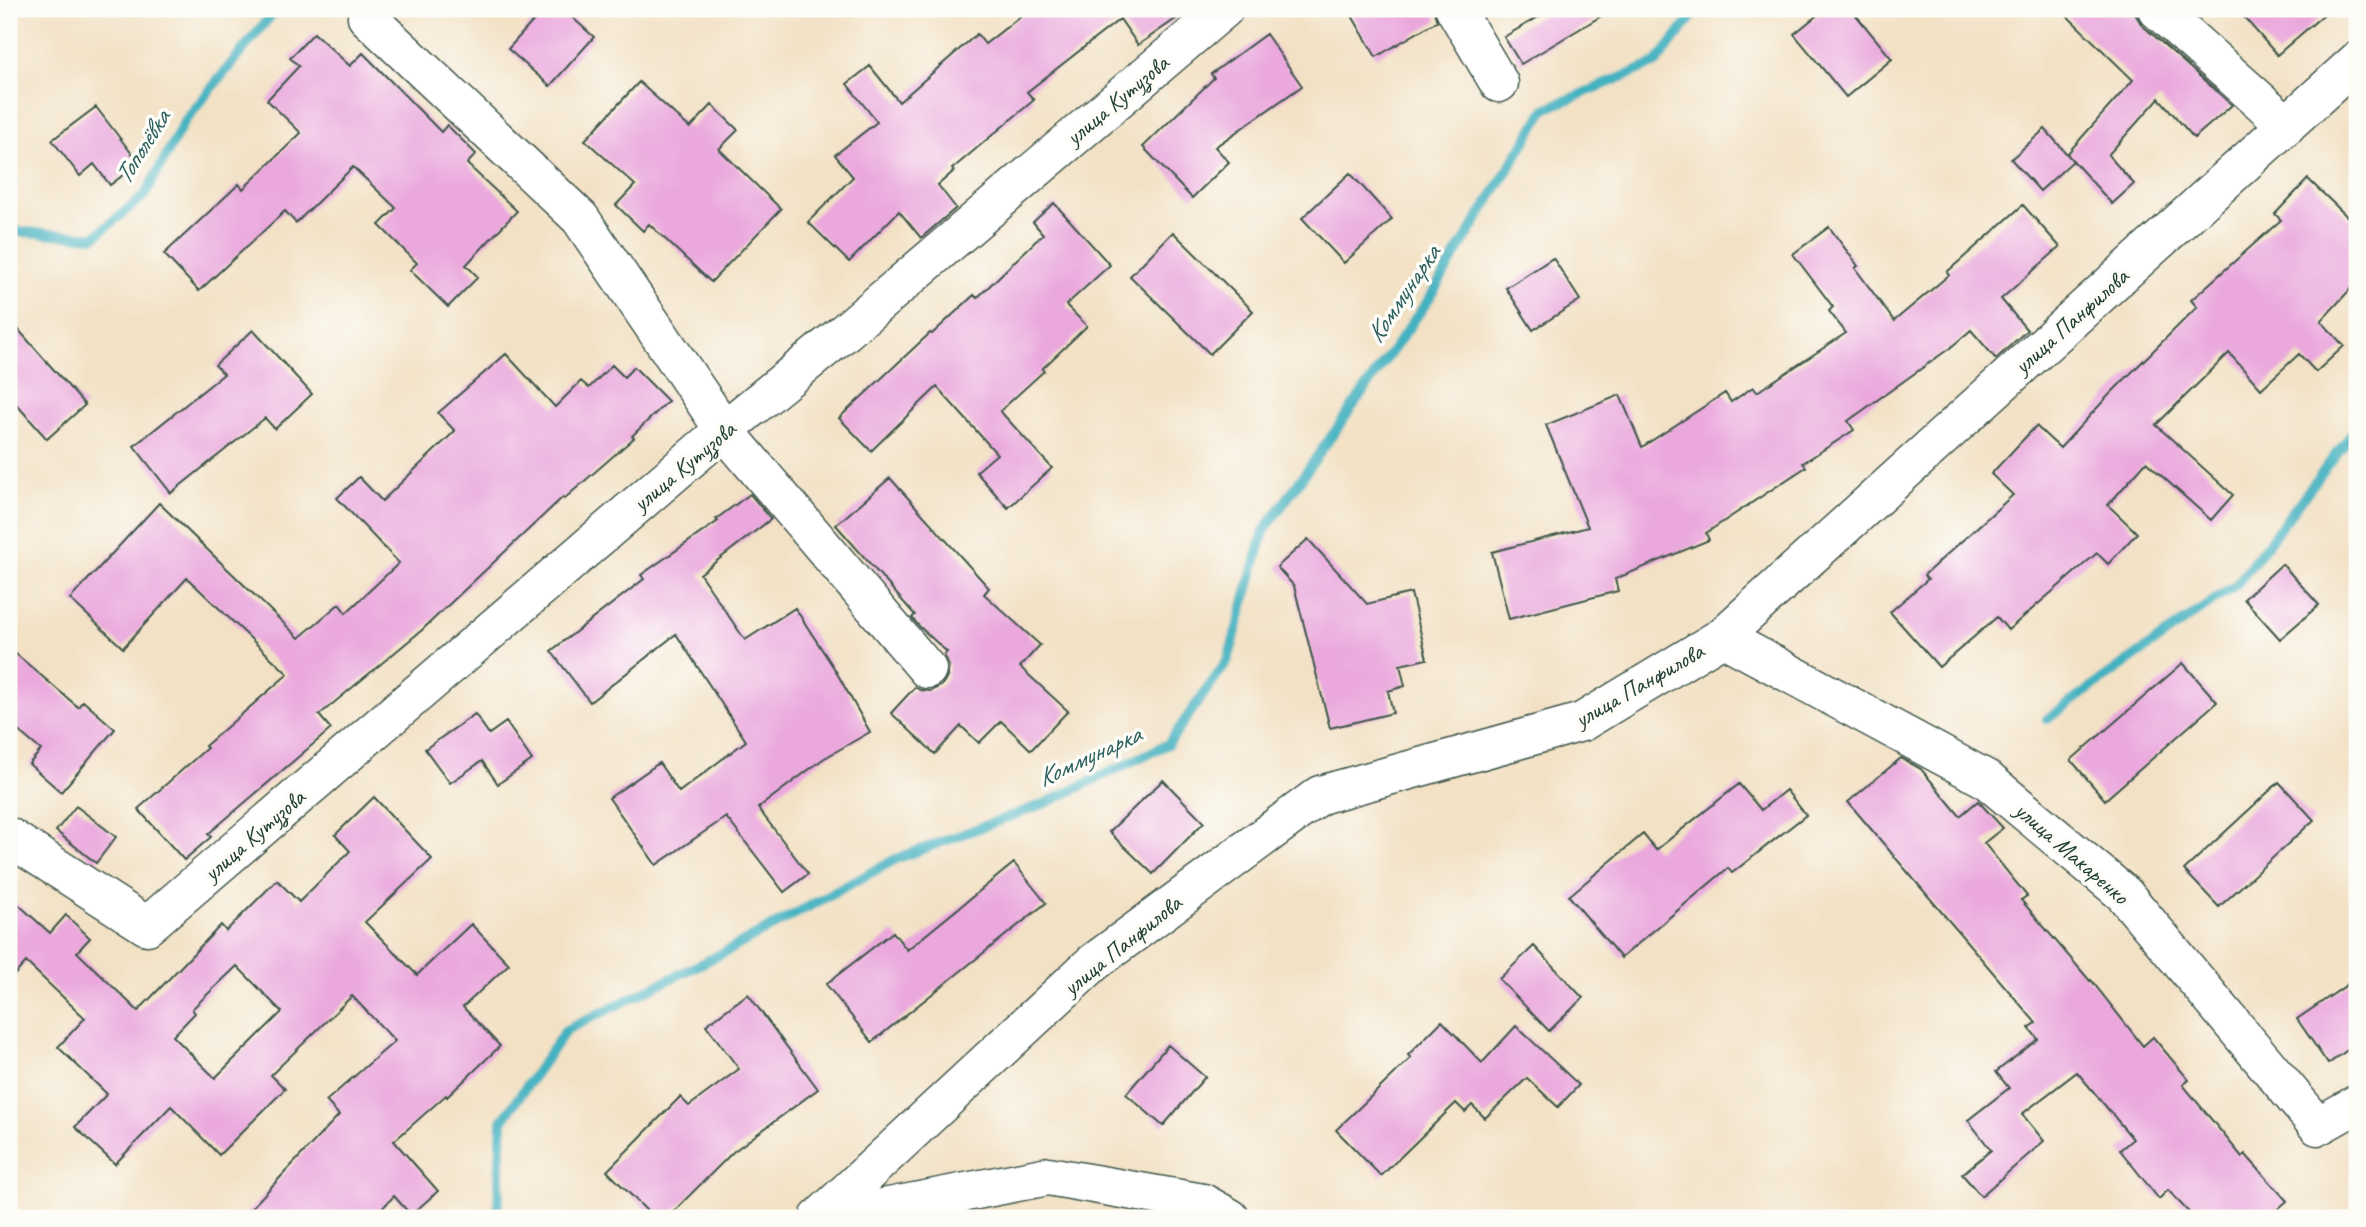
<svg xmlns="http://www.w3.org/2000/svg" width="2366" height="1227" font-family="Caveat,sans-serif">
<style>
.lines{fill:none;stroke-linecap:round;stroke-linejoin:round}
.stream{stroke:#43b1c0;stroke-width:10}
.building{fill:#eaa8dd;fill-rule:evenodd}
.minor-casing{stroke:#3f564a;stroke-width:41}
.minor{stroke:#fff;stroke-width:38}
.labels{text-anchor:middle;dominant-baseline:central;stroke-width:7;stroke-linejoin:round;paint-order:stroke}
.street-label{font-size:24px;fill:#1f3d34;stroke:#fdfcf7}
.water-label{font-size:26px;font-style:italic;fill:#2a605e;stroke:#fdfcf7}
</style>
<rect width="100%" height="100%" fill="#fdfcf7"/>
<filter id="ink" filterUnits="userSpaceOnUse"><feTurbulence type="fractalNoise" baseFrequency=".0143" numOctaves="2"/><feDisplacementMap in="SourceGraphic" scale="14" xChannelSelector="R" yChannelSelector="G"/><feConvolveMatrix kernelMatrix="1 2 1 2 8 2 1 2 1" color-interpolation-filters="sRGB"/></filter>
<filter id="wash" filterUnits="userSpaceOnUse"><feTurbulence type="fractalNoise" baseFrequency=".00686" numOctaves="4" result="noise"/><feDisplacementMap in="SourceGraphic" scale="28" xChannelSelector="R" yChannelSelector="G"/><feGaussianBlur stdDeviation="1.57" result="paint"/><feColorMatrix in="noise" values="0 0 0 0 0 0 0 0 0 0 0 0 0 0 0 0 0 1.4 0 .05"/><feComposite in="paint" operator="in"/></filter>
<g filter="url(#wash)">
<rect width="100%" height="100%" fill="#f2e1c5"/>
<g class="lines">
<path class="stream" d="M 9,231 L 94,237 L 145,195 L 184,122 L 276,9
M 2047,719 L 2237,584 L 2357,427
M 500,1218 L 498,1209 L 502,1121 L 566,1030 L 727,951 L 896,859 L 1046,803 L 1168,744 L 1228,660 L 1264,531 L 1427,302 L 1545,109 L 1656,63 L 1698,9"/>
</g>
<g id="blocks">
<path class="building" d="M 544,9 L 563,9 L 594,37 L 550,86 L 508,49 Z
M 1030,9 L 1190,9 L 1138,45 L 1120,19 L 1027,92 L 1034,100 L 952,169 L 954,171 L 938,185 L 956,208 L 921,238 L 899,211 L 849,262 L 808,222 L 853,177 L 835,155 L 877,122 L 847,84 L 870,66 L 899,102 L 977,34 L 985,44 Z
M 1348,9 L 1433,9 L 1437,21 L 1376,57 Z
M 1552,9 L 1613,9 L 1521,64 L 1504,37 Z
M 1825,9 L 1851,9 L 1892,59 L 1846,97 L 1794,34 Z
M 2060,9 L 2132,9 L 2142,25 L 2232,105 L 2194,138 L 2159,98 L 2108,155 L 2134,184 L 2112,204 L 2067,154 L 2133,80 Z
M 2237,9 L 2330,9 L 2277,55 Z
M 314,33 L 350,66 L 363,53 L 441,132 L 447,125 L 476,154 L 467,164 L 517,211 L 466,265 L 478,277 L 448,307 L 410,270 L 417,263 L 379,225 L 396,208 L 353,167 L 296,223 L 285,211 L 199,291 L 164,254 L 239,184 L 243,189 L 301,133 L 267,100 L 299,66 L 290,58 Z
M 1266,34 L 1302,86 L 1215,147 L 1229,162 L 1192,198 L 1143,147 L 1214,78 L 1211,74 Z
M 639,82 L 690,128 L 712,105 L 738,130 L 719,149 L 781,209 L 711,282 L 649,224 L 643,231 L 616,205 L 635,185 L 585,140 Z
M 96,107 L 139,163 L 110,185 L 94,164 L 80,176 L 52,140 Z
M 2045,129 L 2073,161 L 2040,191 L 2011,159 Z
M 1350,173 L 1392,219 L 1344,263 L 1302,218 Z
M 2308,179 L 2357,226 L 2357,282 L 2321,321 L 2344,346 L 2316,372 L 2299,354 L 2261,389 L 2229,353 L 2156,425 L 2233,495 L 2211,520 L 2146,462 L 2108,505 L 2137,533 L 2108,564 L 2097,553 L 2008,630 L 1997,617 L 1939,667 L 1890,612 L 1928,579 L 1924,575 L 2013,495 L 1991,474 L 2036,426 L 2060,448 L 2109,395 L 2197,307 L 2191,300 L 2281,220 L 2275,214 Z
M 1054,203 L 1110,265 L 1066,305 L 1087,326 L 1042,369 L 1044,371 L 1000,411 L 1052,468 L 1008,508 L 976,472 L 997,454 L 937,387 L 871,451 L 839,418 L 930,333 L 932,334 L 974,295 L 977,298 L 1043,234 L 1033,222 Z
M 2023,205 L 2060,247 L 2001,299 L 2027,330 L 1996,359 L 1971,330 L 1950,348 L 1848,421 L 1854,430 L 1803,463 L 1806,467 L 1706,533 L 1709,540 L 1615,579 L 1618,591 L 1509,619 L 1492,552 L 1588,527 L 1546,425 L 1620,395 L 1642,447 L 1725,393 L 1731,402 L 1753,387 L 1757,392 L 1846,333 L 1829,311 L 1833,307 L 1793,254 L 1829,227 L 1858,266 L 1855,268 L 1894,321 L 1949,275 L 1947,272 Z
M 1173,232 L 1253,311 L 1210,354 L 1130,276 Z
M 1553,258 L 1580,300 L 1533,330 L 1506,288 Z
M 9,319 L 85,405 L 47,439 L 9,396 Z
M 253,330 L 312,394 L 275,429 L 265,418 L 171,493 L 134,446 L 224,374 L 215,365 Z
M 506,354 L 555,407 L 581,381 L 589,388 L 612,365 L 624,377 L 634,367 L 668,401 L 632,436 L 634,438 L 564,499 L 563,497 L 422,630 L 319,715 L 331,729 L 208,834 L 211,837 L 184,860 L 138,809 L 207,748 L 205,746 L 288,674 L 187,578 L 123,648 L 70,599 L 159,503 L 299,638 L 339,604 L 346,613 L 399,563 L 337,498 L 359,477 L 382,501 L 455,431 L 438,413 Z
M 890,478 L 989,588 L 984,594 L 1040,645 L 1020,667 L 1068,711 L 1031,750 L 1001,721 L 979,743 L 961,726 L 935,754 L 891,713 L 915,687 L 920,690 L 930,691 L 941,686 L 947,677 L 949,666 L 944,655 L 947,652 L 920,627 L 912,618 L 915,615 L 836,525 Z
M 750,494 L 771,519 L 700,574 L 745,640 L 795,608 L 834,668 L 870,732 L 823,759 L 758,808 L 808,874 L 784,892 L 726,817 L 656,865 L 609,798 L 659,763 L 679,792 L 746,741 L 676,634 L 590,702 L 551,651 L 644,579 L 641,575 L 718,521 L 716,519 Z
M 1308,539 L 1367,604 L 1411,593 L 1427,659 L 1400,665 L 1405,686 L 1388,691 L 1393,713 L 1330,728 L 1294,586 L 1277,567 Z
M 2282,564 L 2319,605 L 2280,639 L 2244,599 Z
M 9,648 L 78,707 L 83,701 L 115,729 L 61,792 L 29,764 L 41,750 L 9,723 Z
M 2183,663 L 2217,702 L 2105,800 L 2071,760 Z
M 475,714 L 489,734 L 506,722 L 532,760 L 498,784 L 482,761 L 450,783 L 425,749 Z
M 1901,758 L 1921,769 L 1960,816 L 1978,801 L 2003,828 L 1984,843 L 2027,896 L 2021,900 L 2090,981 L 2091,980 L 2143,1046 L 2153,1037 L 2189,1080 L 2183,1085 L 2242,1157 L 2245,1154 L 2287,1201 L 2268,1218 L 2194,1218 L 2168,1190 L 2159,1199 L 2120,1150 L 2133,1139 L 2077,1072 L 2022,1114 L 2044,1141 L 1981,1196 L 1962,1174 L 1991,1150 L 1968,1120 L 2009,1088 L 1996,1072 L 2038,1039 L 2029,1028 L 2036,1023 L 1848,802 Z
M 1163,780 L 1204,822 L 1153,874 L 1109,832 Z
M 2279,782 L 2314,820 L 2219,907 L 2184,870 Z
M 1739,784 L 1761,810 L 1786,790 L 1806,815 L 1732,873 L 1728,868 L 1621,958 L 1569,896 L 1643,834 L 1656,850 Z
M 374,797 L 432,859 L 365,922 L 417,975 L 471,924 L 509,964 L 463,1007 L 500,1046 L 447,1097 L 446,1095 L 394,1141 L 438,1191 L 411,1215 L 394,1196 L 373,1218 L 242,1218 L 339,1115 L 326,1101 L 395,1041 L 352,996 L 271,1075 L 285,1089 L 219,1155 L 171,1106 L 115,1164 L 75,1127 L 107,1094 L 58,1047 L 85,1018 L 26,962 L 9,981 L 9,896 L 50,933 L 66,915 L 90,938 L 77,952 L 138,1011 L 221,925 L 226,931 L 277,880 L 299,902 L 350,851 L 335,835 ZM 237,966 L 282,1012 L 215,1078 L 173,1036 L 195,1013 L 192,1009 Z
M 76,806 L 116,837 L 96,863 L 56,831 Z
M 1014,863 L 1046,903 L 872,1042 L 826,984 L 893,932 L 907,950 Z
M 1534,946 L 1583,998 L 1549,1031 L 1499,979 Z
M 2357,978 L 2357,1043 L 2328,1064 L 2297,1019 Z
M 748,994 L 818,1089 L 733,1152 L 667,1218 L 654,1218 L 607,1171 L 680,1097 L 689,1106 L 739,1069 L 706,1025 Z
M 1442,1021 L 1482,1063 L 1516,1026 L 1579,1085 L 1558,1107 L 1527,1078 L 1485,1118 L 1472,1105 L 1465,1112 L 1456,1103 L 1381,1176 L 1336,1130 L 1411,1058 L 1408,1055 Z
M 1168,1045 L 1205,1077 L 1163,1126 L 1126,1094 Z"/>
</g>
</g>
<g filter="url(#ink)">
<use href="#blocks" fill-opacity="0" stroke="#3f564a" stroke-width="2"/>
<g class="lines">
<defs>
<path id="minor" d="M 1455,9 L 1499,83
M 2157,9 L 2287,125
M 367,17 L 580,218 L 724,430 L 927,669
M 1722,637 L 1986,779 L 2124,894 L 2318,1126 L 2357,1104
M 9,837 L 147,926 L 724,430 L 845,332 L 1224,9
M 819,1218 L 1093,963 L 1320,795 L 1582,722 L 1722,637 L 2357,61
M 832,1218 L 1048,1176 L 1203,1203 L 1230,1218"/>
</defs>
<use href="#minor" class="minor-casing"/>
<use href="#minor" class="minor"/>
</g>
</g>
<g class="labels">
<g class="street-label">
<text transform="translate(1117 100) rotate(-40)">улица Кутузова</text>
<text transform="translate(2071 321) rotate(-42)">улица Панфилова</text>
<text transform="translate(684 466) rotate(-40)">улица Кутузова</text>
<text transform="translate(1639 685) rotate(-30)">улица Панфилова</text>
<text transform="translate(254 835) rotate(-41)">улица Кутузова</text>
<text transform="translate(2072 853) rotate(41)">улица Макаренко</text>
<text transform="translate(1122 945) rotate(-39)">улица Панфилова</text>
</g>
<g class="water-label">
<text transform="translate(142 147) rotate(-58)">Тополёвка</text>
<text transform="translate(1403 294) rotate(-56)">Коммунарка</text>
<text transform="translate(1089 756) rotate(-25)">Коммунарка</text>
</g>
</g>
<rect width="2366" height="1227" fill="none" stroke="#fdfcf7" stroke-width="35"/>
</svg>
